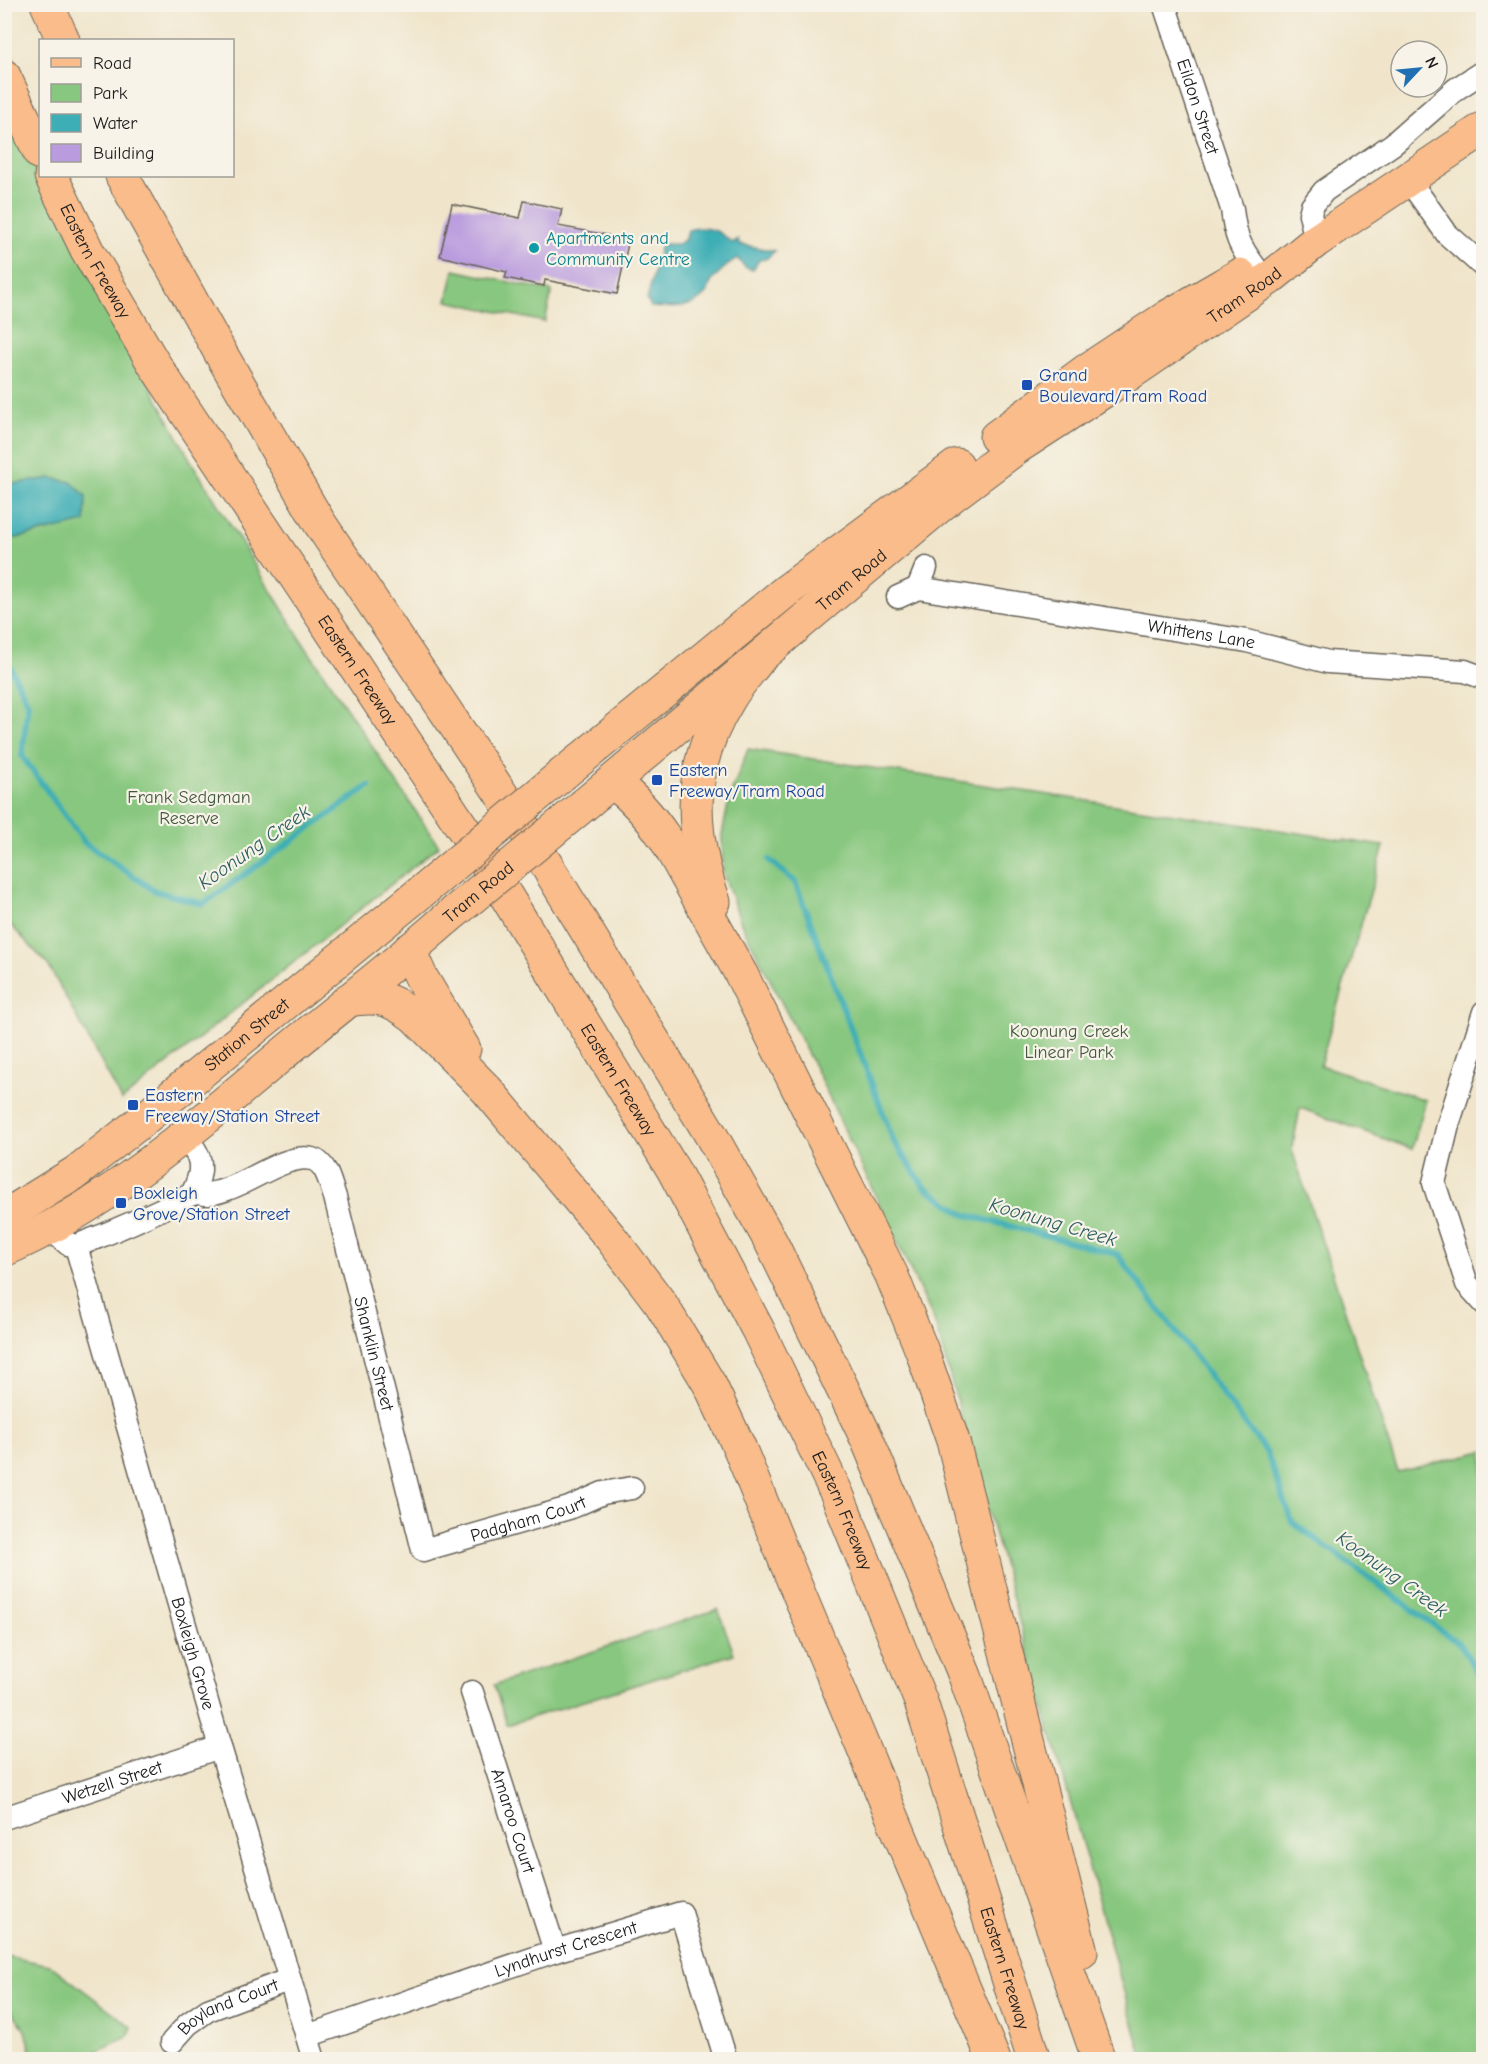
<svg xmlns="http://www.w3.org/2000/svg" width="1488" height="2064" font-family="'Comic Neue',sans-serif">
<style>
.green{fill:#88c77f;stroke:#52724e;stroke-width:1.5}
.water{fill:#3daeb5;stroke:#2c6568;stroke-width:1.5}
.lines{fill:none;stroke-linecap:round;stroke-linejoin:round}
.stream{stroke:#3daeb5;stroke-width:6}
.building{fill:#ba9cde}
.minor-casing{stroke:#666259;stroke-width:25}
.primary-casing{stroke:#666259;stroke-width:35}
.motorway-casing{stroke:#666259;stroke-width:35}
.minor{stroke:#fff;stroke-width:22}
.primary{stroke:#f9bc8a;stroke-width:33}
.motorway{stroke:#f9bc8a;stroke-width:33}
.primary-bridge-casing{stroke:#666259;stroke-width:35;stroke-linecap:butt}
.primary-bridge{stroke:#f9bc8a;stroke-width:33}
.culture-dot{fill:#0f9aa8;stroke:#f7f3e8;stroke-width:2}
.transit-dot{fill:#1a4fb4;stroke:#f7f3e8;stroke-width:2}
.labels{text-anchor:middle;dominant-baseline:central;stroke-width:4.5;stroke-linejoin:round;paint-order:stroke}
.street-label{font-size:18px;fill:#1c1c1c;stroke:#f7f3e8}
.culture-label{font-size:18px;fill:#0d838f;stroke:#f7f3e8;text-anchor:start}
.transit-label{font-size:18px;fill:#164399;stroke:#f7f3e8;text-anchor:start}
.park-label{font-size:18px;fill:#42583f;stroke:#f7f3e8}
.water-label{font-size:20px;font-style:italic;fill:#2b5e61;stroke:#f7f3e8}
</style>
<rect width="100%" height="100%" fill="#f7f3e8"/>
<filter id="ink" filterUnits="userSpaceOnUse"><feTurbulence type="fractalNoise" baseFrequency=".0167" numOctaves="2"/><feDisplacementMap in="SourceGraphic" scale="12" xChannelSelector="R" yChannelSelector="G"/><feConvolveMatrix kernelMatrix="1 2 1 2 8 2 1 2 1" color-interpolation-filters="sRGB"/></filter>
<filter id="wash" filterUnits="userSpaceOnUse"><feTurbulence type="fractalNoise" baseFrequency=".008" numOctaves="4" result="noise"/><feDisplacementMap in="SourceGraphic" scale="24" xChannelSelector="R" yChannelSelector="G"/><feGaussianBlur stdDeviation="1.35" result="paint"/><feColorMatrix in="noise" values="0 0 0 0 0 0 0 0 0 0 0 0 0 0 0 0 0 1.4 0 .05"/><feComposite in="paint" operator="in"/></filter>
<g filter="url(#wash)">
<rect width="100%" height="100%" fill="#f0e5cb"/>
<path class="green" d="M 4,32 L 86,267 L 191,461 L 305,646 L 439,846 L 122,1100 L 48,965 L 5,919 Z
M 454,270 L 552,291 L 545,322 L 447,301 Z
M 748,749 L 1384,846 L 1320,1065 L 1426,1100 L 1412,1149 L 1300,1108 L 1292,1150 L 1398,1472 L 1483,1451 L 1483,2059 L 1143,2059 L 934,1320 L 820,1078 L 741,923 L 723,873 L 722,834 L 730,796 Z
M 718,1609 L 734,1654 L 507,1725 L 494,1685 Z
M 5,1956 L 50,1965 L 132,2027 L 128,2037 L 79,2059 L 29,2059 C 34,2039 19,2018 5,2005 Z"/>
<path class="water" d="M 698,228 C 714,228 721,232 732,243 L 738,239 L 739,244 L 775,251 L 766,259 L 759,260 L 753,270 L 745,267 L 737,258 C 728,265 718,272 712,281 C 709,285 709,290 706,294 C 692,310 670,308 651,307 L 647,299 L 661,244 L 678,244 L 686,239 L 688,230 Z
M 51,478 L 71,482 L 86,496 L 85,522 L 17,538 L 5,537 L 5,485 Z"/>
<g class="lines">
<path class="stream" d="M 4,663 L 8,663 L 28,703 L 22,756 L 85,843 L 155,891 L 203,904 L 369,786
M 769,860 L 795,882 L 894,1142 L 924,1186 L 963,1214 L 1117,1254 L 1267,1453 L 1292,1522 L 1461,1645 L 1484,1684"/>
</g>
<g id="blocks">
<path class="building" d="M 524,201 L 562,209 L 558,226 L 629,239 L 617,294 L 545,280 L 544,286 L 505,278 L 507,272 L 440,256 L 452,204 L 520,218 Z"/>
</g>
</g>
<g filter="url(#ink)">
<use href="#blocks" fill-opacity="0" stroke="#666259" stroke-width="1.5"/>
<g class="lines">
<defs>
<g id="minor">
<path id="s1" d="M 1164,4 L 1232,209 C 1235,235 1239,246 1255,267"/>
<path d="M 1408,179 L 1447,234 L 1484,267"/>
<path d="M 1316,241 L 1310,214 L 1312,206 L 1324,191 L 1393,144 L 1456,89 L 1484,71"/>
<path d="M 918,588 L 926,568"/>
<path id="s2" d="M 898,597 L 918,588 L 1247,641 L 1328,662 L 1465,671 L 1484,678"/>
<path d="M 1484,1012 L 1448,1125 L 1434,1183 L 1467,1284 L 1484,1303"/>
<path d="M 184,1137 C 204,1155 204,1171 192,1194"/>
<path id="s3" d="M 49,1228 L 68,1244 L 76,1246 C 115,1231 153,1214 190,1195 C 195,1192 202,1194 208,1194 C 215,1193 223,1191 230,1188 C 251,1181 289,1153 312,1159 C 327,1163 330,1184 335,1197 L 423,1550 L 569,1508 L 603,1493 L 632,1488"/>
<path id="s4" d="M 76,1246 L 220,1747 L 314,2060"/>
<path id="s5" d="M 472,1692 L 555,1951"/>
<path id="s6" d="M 4,1818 L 220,1747"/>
<path id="s7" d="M 307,2036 L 555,1951 L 681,1913 L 726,2060"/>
<path id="s8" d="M 172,2042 L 188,2024 L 208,2010 L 288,1980"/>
</g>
<g id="primary">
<path d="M 996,437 L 1087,370 L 1167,317 L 1240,275"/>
<path d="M 564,773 L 786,591 L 957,465"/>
<path id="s9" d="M 585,804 L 948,499 L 1016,448 L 1110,387 L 1270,278 L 1316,241 L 1484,128"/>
<path id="s10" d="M 4,1217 L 75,1173 L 139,1123 L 426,888"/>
<path d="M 4,1250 C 107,1206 193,1129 278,1058 C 334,1011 392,967 446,919"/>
</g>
<g id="motorway">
<path d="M 47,4 L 63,40"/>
<path d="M 4,76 L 40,153"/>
<path id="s11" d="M 51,176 L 87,250 L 154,364 L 486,863 L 674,1171 L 758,1330 L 837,1494 L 921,1702 L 1034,2060"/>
<path d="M 122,176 L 221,354 L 319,522 L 524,828 L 711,1135 L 772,1244 L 867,1439 L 965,1676 L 1099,2060"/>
<path d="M 613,782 C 634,798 650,816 665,838 L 741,974 L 892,1276 L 922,1351 L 953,1441 L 1081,1952"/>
<path d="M 714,902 C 689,828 687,767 729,699 C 737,685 749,672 759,659"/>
<path d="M 409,950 L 421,977 L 464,1049"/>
<path d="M 348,1000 C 377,995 390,998 414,1016 L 487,1090 L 611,1238 L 661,1304 L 710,1385 L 740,1449 L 792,1577 L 994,2060"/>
</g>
</defs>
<use href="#minor" class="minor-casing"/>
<use href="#primary" class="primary-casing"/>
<use href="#motorway" class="motorway-casing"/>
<use href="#minor" class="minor"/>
<use href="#primary" class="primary"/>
<use href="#motorway" class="motorway"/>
<defs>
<g id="primary-bridge">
<path d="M 426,888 L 564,773"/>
<path id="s12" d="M 446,919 L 585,804"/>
</g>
</defs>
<use href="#primary-bridge" class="primary-bridge-casing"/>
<use href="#primary-bridge" class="primary-bridge"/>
</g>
</g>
<circle class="culture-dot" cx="534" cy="248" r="6"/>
<g class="transit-dot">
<rect x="1021" y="379" width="12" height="12" rx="3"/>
<rect x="651" y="774" width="12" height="12" rx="3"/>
<rect x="127" y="1099" width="12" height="12" rx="3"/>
<rect x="115" y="1197" width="12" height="12" rx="3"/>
</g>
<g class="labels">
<g class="street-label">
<text stroke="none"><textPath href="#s1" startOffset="108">Eildon Street</textPath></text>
<text stroke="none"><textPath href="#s11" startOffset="96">Eastern Freeway</textPath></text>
<text stroke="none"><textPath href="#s9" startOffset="834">Tram Road</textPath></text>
<text stroke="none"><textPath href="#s9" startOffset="348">Tram Road</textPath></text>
<text stroke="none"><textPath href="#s2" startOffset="309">Whittens Lane</textPath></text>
<text stroke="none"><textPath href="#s11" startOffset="582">Eastern Freeway</textPath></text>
<text stroke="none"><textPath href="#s12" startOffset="42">Tram Road</textPath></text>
<text stroke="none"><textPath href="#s10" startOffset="304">Station Street</textPath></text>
<text stroke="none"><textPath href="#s11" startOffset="1068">Eastern Freeway</textPath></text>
<text stroke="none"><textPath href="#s3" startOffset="495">Shanklin Street</textPath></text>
<text stroke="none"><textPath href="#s11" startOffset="1554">Eastern Freeway</textPath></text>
<text stroke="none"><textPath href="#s3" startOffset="807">Padgham Court</textPath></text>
<text stroke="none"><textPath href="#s4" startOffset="424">Boxleigh Grove</textPath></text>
<text stroke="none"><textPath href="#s6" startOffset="114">Wetzell Street</textPath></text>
<text stroke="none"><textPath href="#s5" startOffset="135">Amaroo Court</textPath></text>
<text stroke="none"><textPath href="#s7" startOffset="273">Lyndhurst Crescent</textPath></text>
<text stroke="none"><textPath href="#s11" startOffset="2040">Eastern Freeway</textPath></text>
<text stroke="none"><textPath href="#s8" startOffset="68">Boyland Court</textPath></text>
</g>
<g class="culture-label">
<text x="546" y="238">Apartments and<tspan x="546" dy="21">Community Centre</tspan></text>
</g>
<g class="transit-label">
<text x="1039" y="375">Grand<tspan x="1039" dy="21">Boulevard/Tram Road</tspan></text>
<text x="669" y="770">Eastern<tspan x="669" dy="21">Freeway/Tram Road</tspan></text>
<text x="145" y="1095">Eastern<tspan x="145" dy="21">Freeway/Station Street</tspan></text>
<text x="133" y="1193">Boxleigh<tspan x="133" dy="21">Grove/Station Street</tspan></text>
</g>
<g class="park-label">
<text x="189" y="797">Frank Sedgman<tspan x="189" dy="21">Reserve</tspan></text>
<text x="1069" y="1031">Koonung Creek<tspan x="1069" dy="21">Linear Park</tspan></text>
</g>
<g class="water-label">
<text transform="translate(254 847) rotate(-35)">Koonung Creek</text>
<text transform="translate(1053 1222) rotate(16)">Koonung Creek</text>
<text transform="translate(1392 1574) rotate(36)">Koonung Creek</text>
</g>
</g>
<rect width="1488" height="2064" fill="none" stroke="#f7f3e8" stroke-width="24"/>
<rect x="39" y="39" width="195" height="138" fill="#f7f3e8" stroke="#9f9d96" stroke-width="1.5"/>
<rect x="51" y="58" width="30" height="9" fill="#f9bc8a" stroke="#9f9d96" stroke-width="1.5"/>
<text x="93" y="69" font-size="18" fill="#1c1c1c">Road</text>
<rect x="51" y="84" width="30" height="18" fill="#88c77f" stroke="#9f9d96" stroke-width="1.5"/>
<text x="93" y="99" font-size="18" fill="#1c1c1c">Park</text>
<rect x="51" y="114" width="30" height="18" fill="#3daeb5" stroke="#9f9d96" stroke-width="1.5"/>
<text x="93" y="129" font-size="18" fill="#1c1c1c">Water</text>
<rect x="51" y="144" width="30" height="18" fill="#ba9cde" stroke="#9f9d96" stroke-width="1.5"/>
<text x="93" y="159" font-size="18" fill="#1c1c1c">Building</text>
<g transform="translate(1419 69) rotate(64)"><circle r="28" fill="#f7f3e8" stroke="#9f9d96" stroke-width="1.5"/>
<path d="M0-4.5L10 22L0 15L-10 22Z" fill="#1f6fb2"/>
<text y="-9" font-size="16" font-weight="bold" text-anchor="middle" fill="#1c1c1c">N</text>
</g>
</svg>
